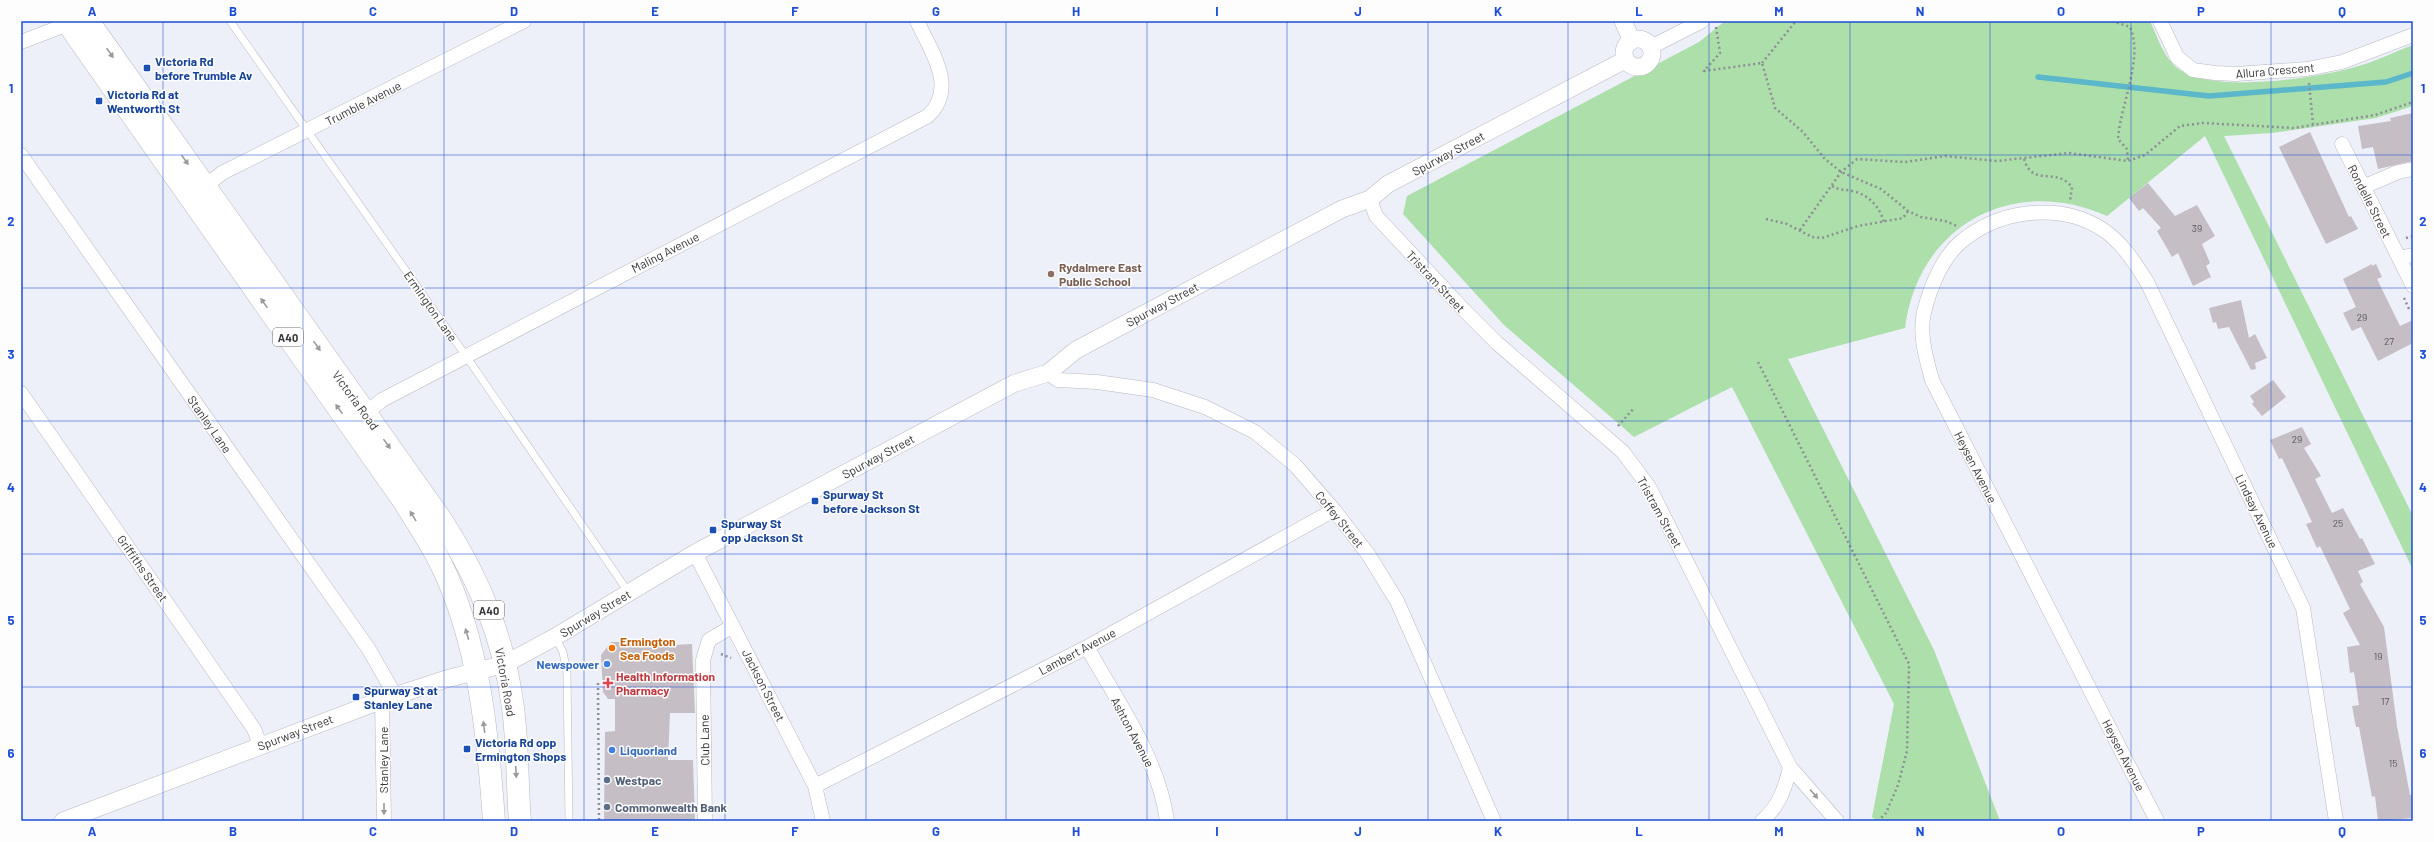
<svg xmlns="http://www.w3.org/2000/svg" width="2434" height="842" font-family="Barlow,sans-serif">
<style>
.green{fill:#acdfa9}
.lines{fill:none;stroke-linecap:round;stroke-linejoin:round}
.stream{stroke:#5bb7ca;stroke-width:5.5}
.building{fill:#c5bec5}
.service-casing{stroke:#b8bac3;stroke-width:8}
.minor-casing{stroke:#b8bac3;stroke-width:15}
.tertiary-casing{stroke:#b8bac3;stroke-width:18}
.trunk-casing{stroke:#b8bac3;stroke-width:23}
.path{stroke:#8e8f96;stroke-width:2.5;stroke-dasharray:2 3;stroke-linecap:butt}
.service{stroke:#fff;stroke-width:7}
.minor{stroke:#fff;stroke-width:14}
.tertiary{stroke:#fff;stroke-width:17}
.trunk{stroke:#fff;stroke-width:22}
.oneway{fill:#9a9a9c}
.grid{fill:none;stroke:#1d4ed8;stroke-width:1;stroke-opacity:0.55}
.transit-dot{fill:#1a4fb4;stroke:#fdfdfd;stroke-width:1.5}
.education-dot{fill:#8d6e63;stroke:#fdfdfd;stroke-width:1.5}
.food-dot{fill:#e8710a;stroke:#fdfdfd;stroke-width:1.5}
.shop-dot{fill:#3f7fe0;stroke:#fdfdfd;stroke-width:1.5}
.health-dot{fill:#e0444e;stroke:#fdfdfd;stroke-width:1.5}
.service-dot{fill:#5c6f8a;stroke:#fdfdfd;stroke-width:1.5}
.labels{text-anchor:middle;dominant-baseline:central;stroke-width:3;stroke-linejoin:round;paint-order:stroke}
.number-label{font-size:10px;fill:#59575c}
.shield{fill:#fdfdfd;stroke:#717174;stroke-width:1}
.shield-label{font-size:11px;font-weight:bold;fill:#353539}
.transit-label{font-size:12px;font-weight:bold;fill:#164399;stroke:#fdfdfd;text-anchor:start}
.street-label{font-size:12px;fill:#353539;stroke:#fdfdfd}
.education-label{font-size:12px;font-weight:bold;fill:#785e54;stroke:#fdfdfd;text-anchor:start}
.food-label{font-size:12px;font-weight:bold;fill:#c56008;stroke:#fdfdfd;text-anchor:start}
.shop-label{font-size:12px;font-weight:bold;fill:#366cbe;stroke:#fdfdfd;text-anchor:end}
.health-label{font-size:12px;font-weight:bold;fill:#be3a42;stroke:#fdfdfd;text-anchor:start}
.service-label{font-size:12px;font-weight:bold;fill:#4e5e75;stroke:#fdfdfd;text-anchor:start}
.neatline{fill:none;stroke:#1d4ed8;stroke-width:1.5}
.grid-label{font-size:13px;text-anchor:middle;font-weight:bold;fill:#1d4ed8}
</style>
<rect width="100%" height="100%" fill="#edeff9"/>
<path class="green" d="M 1725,21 L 2150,21 C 2158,38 2164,59 2180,70 C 2216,94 2321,78 2362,65 C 2379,60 2396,51 2413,45 L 2413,106 L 2376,118 L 2272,133 L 2224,136 L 2413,516 L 2413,570 L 2205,136 L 2107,216 C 2013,174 1918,225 1905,328 L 1788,359 L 1934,650 L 2000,821 L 1876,821 L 1872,817 L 1894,704 L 1732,387 L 1634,437 L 1504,325 L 1403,214 L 1407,196 L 1699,42 Z"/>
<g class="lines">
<path class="stream" d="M 2038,77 L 2209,96 L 2386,82 L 2413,73"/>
</g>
<path class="building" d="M 2413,113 L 2413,161 L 2378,169 L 2373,147 L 2362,149 L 2358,126 L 2391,121 L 2390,118 Z
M 2310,132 L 2349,217 L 2351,216 L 2358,229 L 2326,244 L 2279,147 Z
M 2148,183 L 2175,216 L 2197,205 L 2215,236 L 2202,244 L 2210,263 L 2206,266 L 2211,277 L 2193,286 L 2178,253 L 2172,257 L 2157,231 L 2161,228 L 2143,208 L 2139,211 L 2129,198 Z
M 2372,264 L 2372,266 L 2376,264 L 2382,277 L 2377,279 L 2400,326 L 2413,320 L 2413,343 L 2378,361 L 2361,327 L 2352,331 L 2343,313 L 2356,307 L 2343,279 Z
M 2241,300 L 2249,338 L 2255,334 L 2267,358 L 2255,363 L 2256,369 L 2251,370 L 2229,327 L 2218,329 L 2216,322 L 2213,323 L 2209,308 Z
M 2273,380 L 2286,397 L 2262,416 L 2252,404 L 2254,402 L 2250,396 Z
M 2302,427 L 2311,444 L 2304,448 L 2321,476 L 2315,479 L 2332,513 L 2343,508 L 2360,539 L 2362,538 L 2375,564 L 2358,571 L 2363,582 L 2360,584 L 2384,627 L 2397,726 L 2410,795 L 2413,795 L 2413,818 L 2378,821 L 2375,796 L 2372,797 L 2359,727 L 2356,727 L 2352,706 L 2359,705 L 2354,672 L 2350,673 L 2347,647 L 2360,645 L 2343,613 L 2350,609 L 2320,546 L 2317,548 L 2306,524 L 2312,522 L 2282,458 L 2279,459 L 2270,440 Z
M 611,642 L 634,642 L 634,647 L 692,644 L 695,713 L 670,713 L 668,760 L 693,760 L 695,821 L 604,821 L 605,732 L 615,731 L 615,699 L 608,699 L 603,692 L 601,655 Z"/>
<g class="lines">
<defs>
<path id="service" d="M 230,21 L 466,356 L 629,593
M 555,637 L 563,652 L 567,673 L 569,821"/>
<path id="minor" d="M 2160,21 L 2177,57 L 2193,70 L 2215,73 L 2236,74 L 2307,69 L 2342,62 L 2413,35
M 21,42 L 68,24
M 1651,47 L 1702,21
M 2342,144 L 2413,286
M 21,155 L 368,648 L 395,695
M 204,187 L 222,173 L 524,21
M 2363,187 L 2398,172 L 2413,169
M 1370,199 L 1376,216 L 1462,308 L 1497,343 L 1623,452 L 1649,487 L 1790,767 L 1837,821
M 2399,258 L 2413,255
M 1048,373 L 1058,380 L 1097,382 L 1153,390 L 1205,407 L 1255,432 L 1295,465 L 1334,510 L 1368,554 L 1397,601 L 1494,821
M 21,393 L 254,729 L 260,745
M 365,414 L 382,400 L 928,116 C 958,88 931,51 917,21
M 695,553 L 815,786 L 823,821
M 1087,647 C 1117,701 1159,759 1167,821
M 382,700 L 384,821
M 815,786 L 1087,647 L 1334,510
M 705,821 L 703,660 L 709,640 L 733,626
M 1762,821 C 1779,806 1785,789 1790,767
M 2157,821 L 1932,380 C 1926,358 1919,335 1924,312 C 1931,285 1944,253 1967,237 C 2005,209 2062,203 2102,229 C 2122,242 2135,263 2147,282 L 2303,608 L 2336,821"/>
<path id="tertiary" d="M 1623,21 L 1632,41
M1624 53a14 14 0 1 1 28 0a14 14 0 1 1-28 0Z
M 63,821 L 382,700 L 446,679 L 505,664 L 555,637 L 695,553 L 1015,383 L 1048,373 L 1076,350 L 1342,209 L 1370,199 L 1388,184 L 1625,60"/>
<path id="trunk" d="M 66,21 L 405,503 C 417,523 431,543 441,564 C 479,641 488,736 494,821
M 88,21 L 442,521 C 480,581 504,638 513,708 C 518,745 517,784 520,821"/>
</defs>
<use href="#service" class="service-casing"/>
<use href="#minor" class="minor-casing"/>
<use href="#tertiary" class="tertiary-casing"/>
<use href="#trunk" class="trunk-casing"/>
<path class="path" d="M 2112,21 L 2130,27 C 2144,58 2120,106 2118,139 L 2127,149 L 2128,161
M 1716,27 L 1720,53 L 1704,71 L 1762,63 L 1775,108 L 1803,132 L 1824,158 L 1841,172 L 1881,189 L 1908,211 L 1921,217 L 1945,221 L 1957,226
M 1762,63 L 1796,21
M 2309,83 L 2313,124
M 2024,159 C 2033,188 2055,166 2072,187 L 2070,201
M 1832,186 C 1840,191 1847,189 1856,192 C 1870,196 1881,209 1884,223
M 1766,219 L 1787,224 L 1812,237 L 1822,238 L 1858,226 L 1903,218 L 1908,211
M 1800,230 L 1841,172 L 1857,159 L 1905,162 L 1945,156 L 1997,161 L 2069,153 L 2128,161 L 2145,155 L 2180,126 L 2203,123 L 2294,128 L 2375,115 L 2413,102
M 2406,238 L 2413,236
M 2404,298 L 2409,309
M 1758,362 L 1909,664 L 1907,751 L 1898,785 L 1886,813 L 1878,821
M 1618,426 L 1634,408
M 721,654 L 731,658
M 598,683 L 599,821"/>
<use href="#service" class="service"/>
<use href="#minor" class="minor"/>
<use href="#tertiary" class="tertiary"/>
<use href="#trunk" class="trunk"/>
</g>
<defs><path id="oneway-solid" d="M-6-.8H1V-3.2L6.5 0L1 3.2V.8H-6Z"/></defs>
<g class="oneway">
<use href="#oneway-solid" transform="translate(110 53) rotate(55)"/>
<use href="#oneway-solid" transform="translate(185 160) rotate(55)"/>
<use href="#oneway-solid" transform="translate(264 303) rotate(-125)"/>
<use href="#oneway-solid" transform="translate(317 346) rotate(55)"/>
<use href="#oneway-solid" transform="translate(339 409) rotate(-125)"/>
<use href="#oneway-solid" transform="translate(387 444) rotate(54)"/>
<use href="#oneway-solid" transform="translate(413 516) rotate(-121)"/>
<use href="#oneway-solid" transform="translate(467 634) rotate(-106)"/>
<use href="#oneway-solid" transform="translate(484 727) rotate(-97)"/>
<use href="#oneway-solid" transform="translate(516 772) rotate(87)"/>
<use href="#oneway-solid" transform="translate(1814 794) rotate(49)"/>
<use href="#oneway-solid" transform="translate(384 809) rotate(90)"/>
</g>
<path class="grid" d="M 163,21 L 163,821M 303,21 L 303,821M 444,21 L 444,821M 584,21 L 584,821M 725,21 L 725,821M 866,21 L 866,821M 1006,21 L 1006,821M 1147,21 L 1147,821M 1287,21 L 1287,821M 1428,21 L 1428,821M 1568,21 L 1568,821M 1709,21 L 1709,821M 1850,21 L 1850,821M 1990,21 L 1990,821M 2131,21 L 2131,821M 2271,21 L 2271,821M 21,155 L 2413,155M 21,288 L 2413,288M 21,421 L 2413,421M 21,554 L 2413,554M 21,687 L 2413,687"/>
<g class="transit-dot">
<rect x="143" y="64" width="8" height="8" rx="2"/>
<rect x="95" y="97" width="8" height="8" rx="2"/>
<rect x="811" y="497" width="8" height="8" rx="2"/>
<rect x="709" y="526" width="8" height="8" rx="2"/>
<rect x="352" y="693" width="8" height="8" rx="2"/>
<rect x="463" y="745" width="8" height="8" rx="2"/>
</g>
<circle class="education-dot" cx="1051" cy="274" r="4"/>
<circle class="food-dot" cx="612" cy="648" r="4"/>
<g class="shop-dot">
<circle cx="607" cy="664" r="4"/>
<circle cx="612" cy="750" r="4"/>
</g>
<path class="health-dot" d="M606 677h4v4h4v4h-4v4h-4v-4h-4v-4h4z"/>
<g class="service-dot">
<circle cx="607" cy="780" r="4"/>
<circle cx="607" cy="807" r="4"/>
</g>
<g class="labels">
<g class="number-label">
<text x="2197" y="228">39</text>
<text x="2362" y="317">29</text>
<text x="2389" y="341">27</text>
<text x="2297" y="439">29</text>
<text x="2338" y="523">25</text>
<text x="2378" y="656">19</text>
<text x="2385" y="701">17</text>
<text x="2393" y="763">15</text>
</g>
<g class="shield">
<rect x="273" y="328" width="30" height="18" rx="3"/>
<rect x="474" y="601" width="30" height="18" rx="3"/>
</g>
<g class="shield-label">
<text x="288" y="337">A40</text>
<text x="489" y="610">A40</text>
</g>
<g class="transit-label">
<text x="155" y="61">Victoria Rd<tspan x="155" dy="14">before Trumble Av</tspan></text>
<text x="107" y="94">Victoria Rd at<tspan x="107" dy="14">Wentworth St</tspan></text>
<text x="823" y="494">Spurway St<tspan x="823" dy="14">before Jackson St</tspan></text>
<text x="721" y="523">Spurway St<tspan x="721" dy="14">opp Jackson St</tspan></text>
<text x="364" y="690">Spurway St at<tspan x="364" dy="14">Stanley Lane</tspan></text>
<text x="475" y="742">Victoria Rd opp<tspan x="475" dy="14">Ermington Shops</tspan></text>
</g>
<g class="street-label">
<text transform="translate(2275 70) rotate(-5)">Allura Crescent</text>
<text transform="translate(363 103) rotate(-27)">Trumble Avenue</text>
<text transform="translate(1448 153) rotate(-28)">Spurway Street</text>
<text transform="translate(2370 201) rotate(63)">Rondelle Street</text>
<text transform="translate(665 252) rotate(-27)">Maling Avenue</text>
<text transform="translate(1436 281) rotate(47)">Tristram Street</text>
<text transform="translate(1162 304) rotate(-28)">Spurway Street</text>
<text transform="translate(431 306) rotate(55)">Ermington Lane</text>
<text transform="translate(356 400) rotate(54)">Victoria Road</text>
<text transform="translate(210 424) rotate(55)">Stanley Lane</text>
<text transform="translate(878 456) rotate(-28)">Spurway Street</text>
<text transform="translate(1976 467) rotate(63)">Heysen Avenue</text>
<text transform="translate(2257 511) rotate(64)">Lindsay Avenue</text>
<text transform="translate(1660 512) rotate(61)">Tristram Street</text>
<text transform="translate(1340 519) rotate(51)">Coffey Street</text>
<text transform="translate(143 568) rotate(55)">Griffiths Street</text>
<text transform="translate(595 613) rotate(-31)">Spurway Street</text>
<text transform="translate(1077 651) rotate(-28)">Lambert Avenue</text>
<text transform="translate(506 682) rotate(80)">Victoria Road</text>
<text transform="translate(764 685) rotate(63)">Jackson Street</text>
<text transform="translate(295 732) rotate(-21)">Spurway Street</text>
<text transform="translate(1133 732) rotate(62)">Ashton Avenue</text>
<text transform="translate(704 740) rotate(-91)">Club Lane</text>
<text transform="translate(2124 755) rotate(63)">Heysen Avenue</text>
<text transform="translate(383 760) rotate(-90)">Stanley Lane</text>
</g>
<g class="education-label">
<text x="1059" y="267">Rydalmere East<tspan x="1059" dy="14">Public School</tspan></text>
</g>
<g class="food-label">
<text x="620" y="641">Ermington<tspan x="620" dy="14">Sea Foods</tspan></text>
</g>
<g class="shop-label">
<text x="599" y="664">Newspower</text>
<text x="620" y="750" text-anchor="start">Liquorland</text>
</g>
<g class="health-label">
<text x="616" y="676">Health Information<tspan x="616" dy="14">Pharmacy</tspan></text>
</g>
<g class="service-label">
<text x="615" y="780">Westpac</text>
<text x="615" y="807">Commonwealth Bank</text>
</g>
</g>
<rect width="2434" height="842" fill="none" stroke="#fdfdfd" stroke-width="44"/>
<rect x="22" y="22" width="2390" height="798" class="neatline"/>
<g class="grid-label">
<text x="92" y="16">A</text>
<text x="233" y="16">B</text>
<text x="373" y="16">C</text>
<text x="514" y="16">D</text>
<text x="655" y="16">E</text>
<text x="795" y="16">F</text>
<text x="936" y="16">G</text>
<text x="1076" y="16">H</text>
<text x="1217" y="16">I</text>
<text x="1358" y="16">J</text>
<text x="1498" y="16">K</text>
<text x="1639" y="16">L</text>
<text x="1779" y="16">M</text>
<text x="1920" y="16">N</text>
<text x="2061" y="16">O</text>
<text x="2201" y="16">P</text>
<text x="2342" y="16">Q</text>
<text x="11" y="93">1</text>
<text x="2423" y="93">1</text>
<text x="11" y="226">2</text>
<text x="2423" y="226">2</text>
<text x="11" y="359">3</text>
<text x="2423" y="359">3</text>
<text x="11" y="492">4</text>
<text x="2423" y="492">4</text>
<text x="11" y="625">5</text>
<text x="2423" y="625">5</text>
<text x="11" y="758">6</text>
<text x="2423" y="758">6</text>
<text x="92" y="836">A</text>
<text x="233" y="836">B</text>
<text x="373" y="836">C</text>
<text x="514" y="836">D</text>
<text x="655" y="836">E</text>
<text x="795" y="836">F</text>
<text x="936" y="836">G</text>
<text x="1076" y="836">H</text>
<text x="1217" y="836">I</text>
<text x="1358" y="836">J</text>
<text x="1498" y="836">K</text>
<text x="1639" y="836">L</text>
<text x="1779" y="836">M</text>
<text x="1920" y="836">N</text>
<text x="2061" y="836">O</text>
<text x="2201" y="836">P</text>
<text x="2342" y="836">Q</text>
</g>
</svg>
